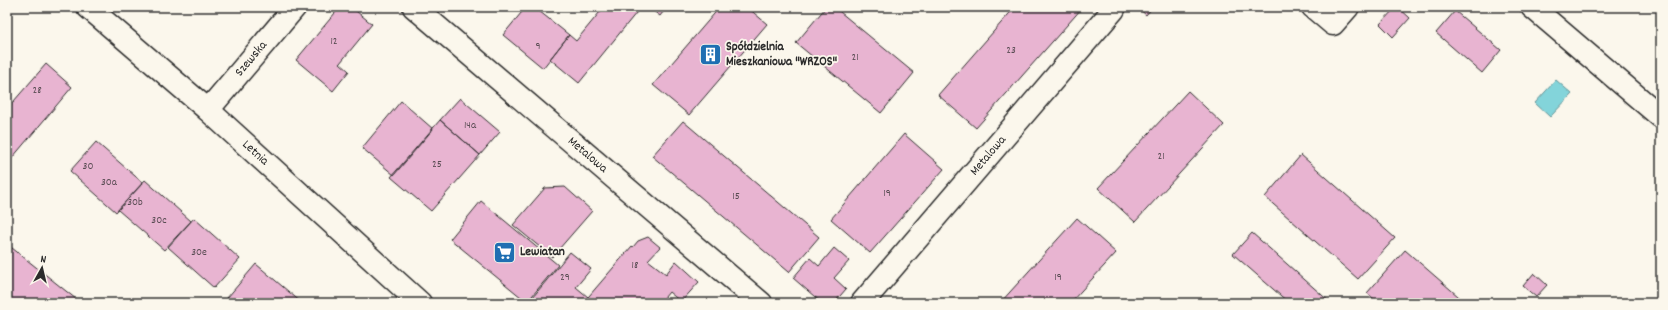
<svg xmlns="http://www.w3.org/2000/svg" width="1668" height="310" font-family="Dekko,sans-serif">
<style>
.water{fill:#83d4da;stroke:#609094}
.building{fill:#e8b4d1;stroke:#2b2b2b}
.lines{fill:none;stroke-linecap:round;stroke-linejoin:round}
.minor-casing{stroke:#2b2b2b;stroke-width:25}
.minor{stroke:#fbf7ec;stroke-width:22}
.labels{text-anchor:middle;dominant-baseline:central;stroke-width:3.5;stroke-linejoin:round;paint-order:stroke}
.number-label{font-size:11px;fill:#5a4d54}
.poi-label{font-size:13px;font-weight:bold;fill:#2b2b2b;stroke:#fbf7ec;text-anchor:start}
.street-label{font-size:13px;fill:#2b2b2b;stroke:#fbf7ec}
</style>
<rect width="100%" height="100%" fill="#fbf7ec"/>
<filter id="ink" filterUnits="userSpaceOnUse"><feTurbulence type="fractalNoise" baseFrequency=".025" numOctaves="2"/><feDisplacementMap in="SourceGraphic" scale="8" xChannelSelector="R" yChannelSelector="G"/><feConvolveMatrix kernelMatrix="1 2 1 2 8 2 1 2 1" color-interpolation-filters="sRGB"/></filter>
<g filter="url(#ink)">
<path class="water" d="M 1556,80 L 1572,94 L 1550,117 L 1535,103 Z"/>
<path class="building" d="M 340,7 L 351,7 L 372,24 L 340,63 L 349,71 L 333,91 L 296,60 Z
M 526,7 L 534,7 L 569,35 L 543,68 L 503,35 Z
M 604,7 L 641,7 L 579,83 L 550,59 L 569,35 L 576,41 Z
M 648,7 L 667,7 L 660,16 Z
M 720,7 L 747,7 L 767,24 L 689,115 L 653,85 Z
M 826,7 L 834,7 L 914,73 L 881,113 L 796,43 Z
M 1015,7 L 1083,7 L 976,128 L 938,95 Z
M 1137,7 L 1153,7 L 1146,15 Z
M 1396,7 L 1398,7 L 1410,18 L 1393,37 L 1380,24 Z
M 1455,11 L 1501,50 L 1482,73 L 1436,33 Z
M 46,64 L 72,87 L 7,164 L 7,109 Z
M 1188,91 L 1224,125 L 1135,222 L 1098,188 Z
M 460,98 L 500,132 L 480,155 L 440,120 Z
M 401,101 L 433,129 L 394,175 L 362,148 Z
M 440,120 L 480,155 L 431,211 L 391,177 Z
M 683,121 L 819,237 L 789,272 L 652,156 Z
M 904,134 L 944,169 L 870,253 L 831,219 Z
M 96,142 L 143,183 L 116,212 L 70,171 Z
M 1301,155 L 1395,238 L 1358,279 L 1265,197 Z
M 145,180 L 191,221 L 164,250 L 118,210 Z
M 565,187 L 592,211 L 552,257 L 513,225 L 545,188 Z
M 481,201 L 558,265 L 527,302 L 450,239 Z
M 194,218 L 240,259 L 214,288 L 168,247 Z
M 1077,218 L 1116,253 L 1070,303 L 1000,303 Z
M 1252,233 L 1331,303 L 1289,303 L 1233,254 Z
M 648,237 L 660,247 L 648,260 L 666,274 L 676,261 L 699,282 L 681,302 L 669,292 L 660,303 L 583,303 L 632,246 L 633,247 L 638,241 Z
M 7,244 L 81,303 L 14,303 L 7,297 Z
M 834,248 L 849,261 L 834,278 L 846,289 L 834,303 L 822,303 L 793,278 L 810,258 L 819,266 Z
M 1405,250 L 1466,303 L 1379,303 L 1367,293 Z
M 570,252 L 591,269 L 576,287 L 588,297 L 583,303 L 528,303 Z
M 256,264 L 302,303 L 233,303 L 227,298 Z
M 1534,273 L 1547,285 L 1536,297 L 1523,286 Z"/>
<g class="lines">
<defs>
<g id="minor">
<path id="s1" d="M 88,7 L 208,110 L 420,303"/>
<path id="s2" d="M 414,7 L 761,303"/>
<path d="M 1313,7 L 1333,24 L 1348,7"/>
<path d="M 1532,7 L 1661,117"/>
<path id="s3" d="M 208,110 L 295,7"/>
<path id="s4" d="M 862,303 L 1114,9"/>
</g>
</defs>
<use href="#minor" class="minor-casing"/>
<use href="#minor" class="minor"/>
</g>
</g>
<defs>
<symbol id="building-square" viewBox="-11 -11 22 22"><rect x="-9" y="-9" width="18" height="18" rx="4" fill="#1f6fb2" stroke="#fbf7ec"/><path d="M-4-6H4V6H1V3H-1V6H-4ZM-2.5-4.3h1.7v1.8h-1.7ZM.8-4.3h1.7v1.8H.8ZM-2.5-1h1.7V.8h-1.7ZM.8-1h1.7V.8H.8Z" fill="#fff"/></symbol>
<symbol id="supermarket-square" viewBox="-11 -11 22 22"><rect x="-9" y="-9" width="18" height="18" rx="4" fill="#1f6fb2" stroke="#fbf7ec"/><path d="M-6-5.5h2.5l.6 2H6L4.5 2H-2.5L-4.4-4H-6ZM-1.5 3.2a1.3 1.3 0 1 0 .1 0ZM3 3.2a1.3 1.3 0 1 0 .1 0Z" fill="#fff"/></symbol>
</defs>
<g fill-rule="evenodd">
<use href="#building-square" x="698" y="42" width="25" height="25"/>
<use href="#supermarket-square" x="492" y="240" width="25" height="25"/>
</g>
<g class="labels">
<g class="number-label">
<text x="334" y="42">12</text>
<text x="538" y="47">9</text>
<text x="1011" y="51">23</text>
<text x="855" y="58">21</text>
<text x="37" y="91">28</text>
<text x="470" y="126">14a</text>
<text x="1161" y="157">21</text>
<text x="437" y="165">25</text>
<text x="88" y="167">30</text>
<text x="109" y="183">30a</text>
<text x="887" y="194">19</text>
<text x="736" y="197">15</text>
<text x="135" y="203">30b</text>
<text x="159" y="221">30c</text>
<text x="199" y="253">30e</text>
<text x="635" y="266">18</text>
<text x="565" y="278">29</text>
<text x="1058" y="278">19</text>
</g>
<g class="poi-label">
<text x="726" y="47">Spółdzielnia<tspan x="726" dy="15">Mieszkaniowa "WRZOS"</tspan></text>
<text x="520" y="252">Lewiatan</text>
</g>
<g class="street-label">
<text stroke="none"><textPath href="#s3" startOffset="67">Szewska</textPath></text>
<text stroke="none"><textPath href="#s1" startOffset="222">Letnia</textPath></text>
<text stroke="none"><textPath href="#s2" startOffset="228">Metalowa</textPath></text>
<text stroke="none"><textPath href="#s4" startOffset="194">Metalowa</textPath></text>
</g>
</g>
<rect width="1668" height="310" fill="none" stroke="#fbf7ec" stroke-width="24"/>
<rect x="12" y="12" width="1644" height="286" fill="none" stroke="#2b2b2b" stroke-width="1.5" filter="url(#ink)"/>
<g transform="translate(42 268) rotate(8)" stroke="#fbf7ec" stroke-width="3" paint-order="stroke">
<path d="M0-3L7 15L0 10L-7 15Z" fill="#2b2b2b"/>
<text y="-6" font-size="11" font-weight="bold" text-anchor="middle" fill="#2b2b2b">N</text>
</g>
</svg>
